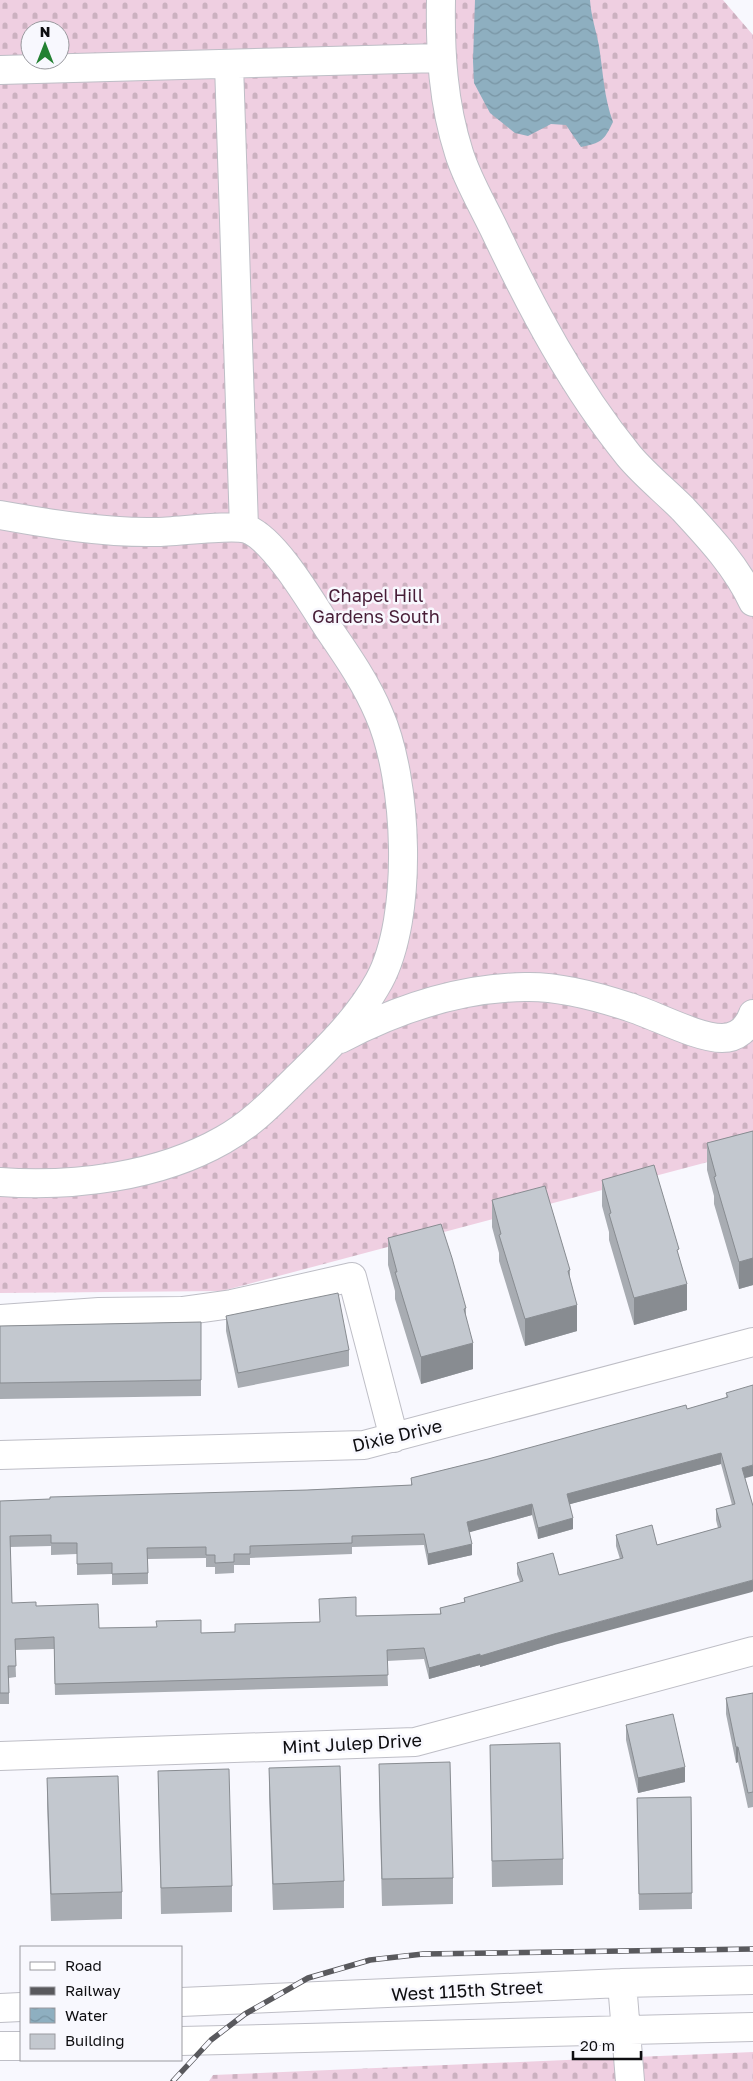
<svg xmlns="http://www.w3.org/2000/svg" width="753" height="2081" font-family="'Golos Text',sans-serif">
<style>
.cemetery{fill:url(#cemetery-stones);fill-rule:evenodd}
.water{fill:url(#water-waves)}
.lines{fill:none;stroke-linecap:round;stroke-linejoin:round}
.minor-casing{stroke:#bebec6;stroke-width:30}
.minor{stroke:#fff;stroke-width:28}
.rail-casing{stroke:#59595d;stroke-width:5.5}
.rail{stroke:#f8f8fe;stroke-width:4;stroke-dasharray:11;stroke-linecap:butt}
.wall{fill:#a8acb2;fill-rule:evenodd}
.shaded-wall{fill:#888c91}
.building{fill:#c3c8cf;stroke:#888c91;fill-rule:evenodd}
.labels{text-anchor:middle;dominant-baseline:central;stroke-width:5;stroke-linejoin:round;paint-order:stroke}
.park-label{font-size:18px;fill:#471d37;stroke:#f8f8fe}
.street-label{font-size:18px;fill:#0e0e11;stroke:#f8f8fe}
</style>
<defs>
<pattern id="cemetery-stones" width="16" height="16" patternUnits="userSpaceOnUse" patternTransform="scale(1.25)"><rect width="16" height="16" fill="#efcfe1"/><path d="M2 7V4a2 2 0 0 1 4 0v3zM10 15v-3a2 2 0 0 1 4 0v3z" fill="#ccb1c0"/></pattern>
<pattern id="water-waves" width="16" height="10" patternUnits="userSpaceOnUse" patternTransform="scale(1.25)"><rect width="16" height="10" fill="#8eafc0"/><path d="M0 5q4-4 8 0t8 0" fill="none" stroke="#7995a4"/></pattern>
</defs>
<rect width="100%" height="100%" fill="#f8f8fe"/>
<path class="cemetery" d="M 0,0 L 723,0 L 753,35 L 753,1150 L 222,1291 L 0,1293 ZM 30,30 L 60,30 L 60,60 L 30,60 Z
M 753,2052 L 753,2081 L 209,2081 L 213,2075 Z"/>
<path class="water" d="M 475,0 L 590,0 C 591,16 596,30 599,46 C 603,71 604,98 613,122 C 604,141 601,143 581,147 L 566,125 L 551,124 L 528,136 L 515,133 L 490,113 L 474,83 L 473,61 Z"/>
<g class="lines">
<defs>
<path id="minor" d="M 441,0 C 440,52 443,103 459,153 C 467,179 482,204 494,229 C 532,309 573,387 629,456 C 645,475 665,491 683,509 C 709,537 737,567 753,602
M 229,64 L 244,528
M 0,70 L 440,58
M 0,515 C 51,524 104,533 156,532 C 176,532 232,524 247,529 C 275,539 313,605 330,631 C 348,657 367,685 379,714 C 408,780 414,917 379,981 C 360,1016 330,1046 302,1073 C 277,1097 254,1123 223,1140 C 158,1177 74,1187 0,1182
M 340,1039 C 397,1009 460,988 525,987 C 559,986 596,996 629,1007 C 655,1015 697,1038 722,1038 C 737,1038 748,1028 753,1014
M 0,1319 L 99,1312 L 182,1311 L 232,1304 L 352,1277 L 394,1438
M 0,1455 L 364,1445 L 753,1342
M 0,1756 L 415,1742 L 753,1651
M 622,1983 L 630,2081
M 181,2002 L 622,1983 L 753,1980
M 0,2008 L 21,2007
M 181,2041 L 753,2027
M 0,2046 L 21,2046"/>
</defs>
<use href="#minor" class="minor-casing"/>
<use href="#minor" class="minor"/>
<defs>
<path id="rail" d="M 173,2081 L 211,2040 L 245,2014 L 308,1978 L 370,1960 L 423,1954 L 753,1949"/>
</defs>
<use href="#rail" class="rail-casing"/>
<use href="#rail" class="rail"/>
</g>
<path class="wall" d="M 753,1131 L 753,1285 L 739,1289 L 714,1204 L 714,1196 L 707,1170 L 707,1143 Z
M 602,1180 L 679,1257 L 687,1310 L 634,1325 L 609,1240 L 609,1232 L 602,1206 Z
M 492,1200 L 570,1270 L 570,1278 L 577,1331 L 525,1346 L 499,1261 L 499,1253 L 492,1227 Z
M 388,1238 L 466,1308 L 466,1316 L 473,1369 L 421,1384 L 395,1299 L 395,1291 L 388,1265 Z
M 226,1316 L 349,1350 L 349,1366 L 238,1388 L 226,1331 Z
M 201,1322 L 201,1396 L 0,1399 L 0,1326 Z
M 726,1393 L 745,1478 L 753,1506 L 554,1645 L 480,1667 L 480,1665 L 429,1679 L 424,1659 L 387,1661 L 388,1686 L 55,1695 L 54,1649 L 15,1650 L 16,1677 L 9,1678 L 9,1704 L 0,1704 L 0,1501 L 307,1490 L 411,1485 L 411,1478 L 488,1459 L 687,1409 L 726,1398 ZM 721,1464 L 732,1505 L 716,1509 L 716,1520 L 718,1528 L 657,1545 L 616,1535 L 616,1546 L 620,1559 L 559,1575 L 517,1563 L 517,1574 L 520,1582 L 464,1598 L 464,1602 L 440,1608 L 440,1614 L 356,1616 L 319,1622 L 235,1632 L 201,1633 L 99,1628 L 36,1606 L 12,1603 L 10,1547 L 51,1546 L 51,1555 L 77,1554 L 77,1575 L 112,1574 L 112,1585 L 148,1584 L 148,1559 L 206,1558 L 206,1567 L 215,1567 L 215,1574 L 234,1573 L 234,1565 L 250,1565 L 250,1558 L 352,1554 L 352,1547 L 424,1545 L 428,1565 L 472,1555 L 469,1532 L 532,1515 L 538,1539 L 573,1529 L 570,1504 Z
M 753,1693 L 753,1807 L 748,1808 L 738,1762 L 736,1763 L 726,1714 L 726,1698 Z
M 626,1725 L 685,1782 L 638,1793 L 626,1740 Z
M 490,1745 L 563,1859 L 563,1885 L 492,1887 Z
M 379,1764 L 453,1878 L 453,1904 L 382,1906 L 379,1791 Z
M 269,1768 L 344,1881 L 344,1908 L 273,1910 L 269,1795 Z
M 158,1771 L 232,1886 L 232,1912 L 161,1914 Z
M 47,1778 L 122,1892 L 122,1919 L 51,1921 L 47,1804 Z
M 691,1797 L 692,1909 L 639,1910 L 637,1798 Z"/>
<path class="shaded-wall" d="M 753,1258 L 753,1285 L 739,1289 L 739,1262 Z
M 687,1284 L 687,1310 L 634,1325 L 634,1298 Z
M 577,1305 L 577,1331 L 525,1346 L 525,1319 Z
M 473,1343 L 473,1369 L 421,1384 L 421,1357 Z
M 721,1453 L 721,1464 L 567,1505 L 567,1494 Z
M 753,1465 L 753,1476 L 742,1479 L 742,1468 Z
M 532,1504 L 532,1515 L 467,1533 L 467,1522 Z
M 573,1518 L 573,1529 L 538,1539 L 538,1528 Z
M 472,1544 L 472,1555 L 428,1565 L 428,1554 Z
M 753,1580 L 753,1591 L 752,1592 L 554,1645 L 480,1667 L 480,1656 L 554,1634 Z
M 480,1654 L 480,1665 L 429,1679 L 429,1668 Z
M 736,1747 L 738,1747 L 738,1762 L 736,1763 Z
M 685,1767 L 685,1782 L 638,1793 L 638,1778 Z"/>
<path class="building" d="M 753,1131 L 753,1258 L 739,1262 L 714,1177 L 716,1176 L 707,1143 Z
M 654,1165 L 679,1249 L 677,1250 L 687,1284 L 634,1298 L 609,1214 L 611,1213 L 602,1180 Z
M 545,1186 L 570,1270 L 568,1271 L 577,1305 L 525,1319 L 499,1235 L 501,1234 L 492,1200 Z
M 441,1224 L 452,1258 L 466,1308 L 464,1309 L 473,1343 L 421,1357 L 395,1272 L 397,1272 L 388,1238 Z
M 338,1293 L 349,1350 L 238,1373 L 226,1316 Z
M 201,1322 L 201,1380 L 0,1383 L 0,1326 Z
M 753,1385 L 753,1465 L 742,1468 L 753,1506 L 753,1580 L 554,1634 L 480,1656 L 480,1654 L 429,1668 L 424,1648 L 387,1650 L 388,1675 L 55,1684 L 54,1637 L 15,1639 L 16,1666 L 8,1666 L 9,1693 L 0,1693 L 0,1501 L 50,1499 L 50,1497 L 307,1490 L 412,1485 L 411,1478 L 488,1459 L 686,1405 L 687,1409 L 728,1397 L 726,1393 ZM 721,1453 L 735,1504 L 716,1509 L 721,1527 L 657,1545 L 652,1525 L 616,1535 L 623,1558 L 559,1575 L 553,1553 L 517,1563 L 523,1581 L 464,1598 L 465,1602 L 440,1608 L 441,1614 L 356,1616 L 356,1597 L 319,1599 L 320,1622 L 235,1624 L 235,1632 L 201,1633 L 201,1620 L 156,1621 L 157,1627 L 99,1628 L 98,1604 L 36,1606 L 36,1602 L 12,1603 L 10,1536 L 51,1535 L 51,1543 L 77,1543 L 77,1564 L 112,1563 L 112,1574 L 148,1573 L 147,1548 L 206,1547 L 206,1555 L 215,1555 L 215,1563 L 234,1562 L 234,1554 L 250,1554 L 250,1546 L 352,1543 L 352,1536 L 424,1534 L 428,1554 L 472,1544 L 467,1522 L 532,1504 L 538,1528 L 573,1518 L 567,1494 Z
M 753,1693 L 753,1792 L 748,1793 L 738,1747 L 736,1747 L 726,1698 Z
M 673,1714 L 685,1767 L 638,1778 L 626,1725 Z
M 560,1743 L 563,1859 L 492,1861 L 490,1745 Z
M 450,1762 L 453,1878 L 382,1879 L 379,1764 Z
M 340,1766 L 344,1881 L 273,1884 L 269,1768 Z
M 229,1769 L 232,1886 L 161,1888 L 158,1771 Z
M 118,1776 L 122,1892 L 51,1894 L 47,1778 Z
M 691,1797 L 692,1893 L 639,1894 L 637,1798 Z"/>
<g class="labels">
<g class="park-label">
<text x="376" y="595">Chapel Hill<tspan x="376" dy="21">Gardens South</tspan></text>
</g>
<g class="street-label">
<text transform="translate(397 1435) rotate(-13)">Dixie Drive</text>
<text transform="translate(352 1743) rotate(-3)">Mint Julep Drive</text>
<text transform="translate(467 1990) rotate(-3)">West 115th Street</text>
</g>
</g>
<rect x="20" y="1946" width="162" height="115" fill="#f8f8fe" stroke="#9a9a9f"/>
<rect x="30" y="1962" width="25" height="8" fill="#ffffff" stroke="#9a9a9f"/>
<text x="65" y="1971" font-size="15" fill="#0e0e11">Road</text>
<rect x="30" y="1987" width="25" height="8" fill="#59595d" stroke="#9a9a9f"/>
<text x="65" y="1996" font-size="15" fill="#0e0e11">Railway</text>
<rect x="30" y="2008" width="25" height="15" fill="url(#water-waves)" stroke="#9a9a9f"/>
<text x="65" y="2021" font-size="15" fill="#0e0e11">Water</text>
<rect x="30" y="2034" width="25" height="15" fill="#c3c8cf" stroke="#9a9a9f"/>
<text x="65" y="2046" font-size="15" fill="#0e0e11">Building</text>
<g transform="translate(45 45)"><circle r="24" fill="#f8f8fe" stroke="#9a9a9f"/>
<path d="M0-4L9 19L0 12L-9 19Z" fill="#238132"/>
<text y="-8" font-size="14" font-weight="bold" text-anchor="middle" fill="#0e0e11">N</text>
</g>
<path d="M573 2051v8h68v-8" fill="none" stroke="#0e0e11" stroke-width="2.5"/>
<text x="580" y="2051" font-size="15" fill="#0e0e11" stroke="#f8f8fe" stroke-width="4" paint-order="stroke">20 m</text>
</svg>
